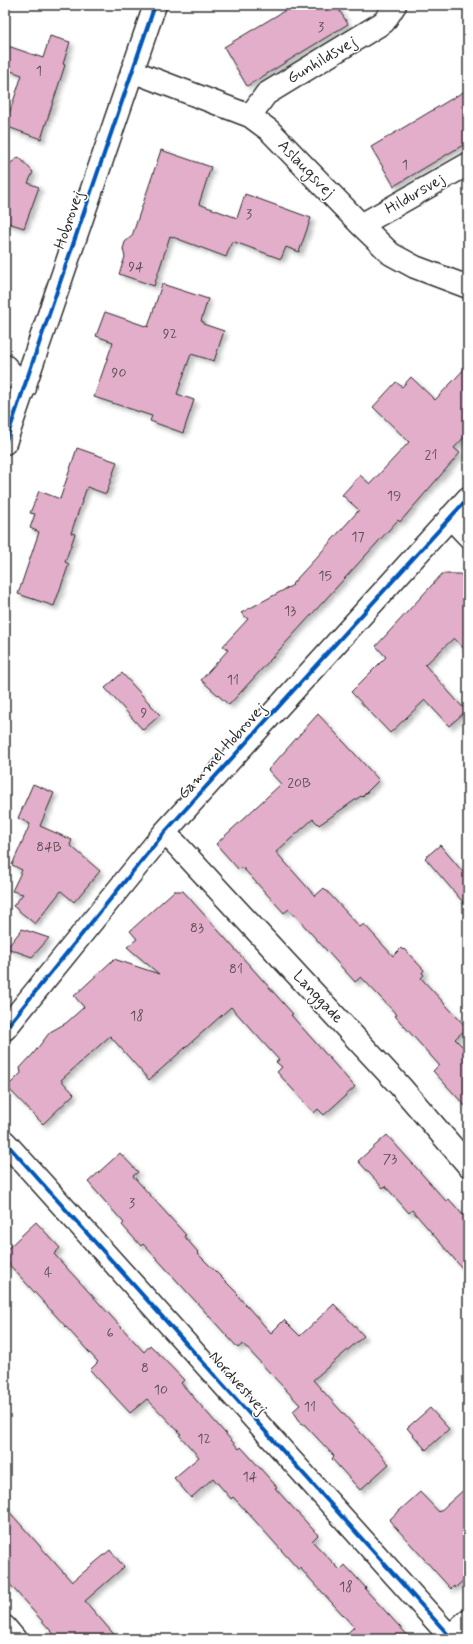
<svg xmlns="http://www.w3.org/2000/svg" width="473" height="1644" font-family="Mynerve,sans-serif">
<style>
.building{fill:#e2aeca;stroke:#2b2b2b;filter:url(#shadow)}
.lines{fill:none;stroke-linecap:round;stroke-linejoin:round}
.minor-casing{stroke:#2b2b2b;stroke-width:25}
.tertiary-casing{stroke:#2b2b2b;stroke-width:25}
.minor{stroke:#fff;stroke-width:22}
.tertiary{stroke:#fff;stroke-width:22}
.cycleway-casing{stroke:#fff;stroke-width:6}
.cycleway{stroke:#0057b8;stroke-width:4}
.labels{text-anchor:middle;dominant-baseline:central;stroke-width:3;stroke-linejoin:round;paint-order:stroke}
.number-label{font-size:14px;fill:#594c53}
.street-label{font-size:16px;fill:#2b2b2b;stroke:#fff}
</style>
<defs>
<filter id="shadow"><feDropShadow dx="3.5" dy="3.5" stdDeviation="2" flood-color="#0004"/></filter>
</defs>
<rect width="100%" height="100%" fill="#fff"/>
<filter id="ink" filterUnits="userSpaceOnUse"><feTurbulence type="fractalNoise" baseFrequency=".025" numOctaves="2"/><feDisplacementMap in="SourceGraphic" scale="8" xChannelSelector="R" yChannelSelector="G"/><feConvolveMatrix kernelMatrix="1 2 1 2 8 2 1 2 1" color-interpolation-filters="sRGB"/></filter>
<g filter="url(#ink)">
<path class="building" d="M 294,5 L 336,5 L 348,24 L 247,86 L 224,47 Z
M 50,36 L 70,42 L 63,64 L 65,65 L 41,139 L 5,126 L 22,75 L 5,69 L 5,45 L 43,58 Z
M 468,89 L 468,142 L 394,186 L 371,147 Z
M 161,150 L 211,167 L 199,204 L 237,218 L 245,194 L 311,218 L 299,252 L 286,247 L 281,259 L 232,241 L 226,257 L 170,236 L 154,286 L 119,274 L 125,257 L 123,249 L 125,242 L 132,236 Z
M 19,157 L 33,172 L 28,183 L 39,187 L 24,228 L 5,222 L 5,167 Z
M 162,284 L 208,299 L 201,321 L 204,322 L 203,324 L 224,331 L 214,361 L 191,354 L 177,394 L 194,400 L 183,433 L 150,421 L 152,416 L 94,397 L 113,342 L 96,336 L 105,312 L 148,327 Z
M 468,365 L 468,433 L 454,448 L 460,453 L 400,522 L 398,520 L 229,705 L 201,680 L 228,650 L 223,646 L 248,619 L 241,613 L 293,585 L 292,584 L 315,559 L 359,510 L 342,495 L 360,475 L 370,484 L 409,442 L 373,407 L 396,382 L 402,387 L 411,377 L 435,400 Z
M 77,448 L 117,462 L 106,494 L 87,487 L 71,533 L 75,534 L 65,562 L 69,564 L 54,606 L 18,594 L 39,532 L 30,528 L 35,514 L 30,513 L 39,491 L 60,499 Z
M 442,574 L 460,574 L 468,582 L 468,653 L 454,638 L 425,665 L 466,711 L 449,726 L 425,700 L 390,733 L 351,692 L 386,657 L 376,646 Z
M 122,673 L 160,715 L 143,730 L 105,688 Z
M 318,714 L 379,780 L 362,797 L 361,796 L 319,825 L 313,819 L 276,852 L 315,896 L 324,888 L 360,927 L 364,924 L 393,956 L 401,948 L 403,950 L 404,949 L 424,970 L 422,973 L 424,975 L 421,978 L 467,1028 L 455,1039 L 468,1052 L 468,1109 L 433,1071 L 439,1065 L 395,1016 L 397,1015 L 361,977 L 355,982 L 289,909 L 284,913 L 242,867 L 239,870 L 216,844 L 281,784 L 268,770 Z
M 33,784 L 54,793 L 40,826 L 72,840 L 70,845 L 100,871 L 74,902 L 61,891 L 35,924 L 13,906 L 23,894 L 12,891 L 22,870 L 12,865 L 30,824 L 18,818 Z
M 440,845 L 468,878 L 468,908 L 425,858 Z
M 174,891 L 183,891 L 293,1014 L 291,1015 L 355,1087 L 324,1115 L 318,1109 L 314,1113 L 277,1072 L 282,1067 L 276,1062 L 279,1060 L 231,1007 L 149,1080 L 110,1036 L 61,1080 L 74,1094 L 43,1124 L 7,1087 L 21,1073 L 20,1068 L 33,1054 L 50,1032 L 66,1023 L 84,1007 L 74,996 L 114,959 L 159,974 L 127,947 L 137,939 L 130,931 Z
M 22,929 L 49,938 L 32,957 L 7,948 Z
M 387,1135 L 446,1201 L 449,1199 L 468,1221 L 468,1275 L 412,1210 L 409,1213 L 385,1186 L 383,1188 L 358,1161 Z
M 120,1153 L 138,1172 L 133,1176 L 186,1235 L 184,1236 L 198,1252 L 197,1253 L 238,1294 L 237,1295 L 271,1333 L 284,1320 L 300,1336 L 334,1304 L 364,1336 L 313,1380 L 389,1464 L 360,1490 L 332,1459 L 334,1456 L 304,1424 L 302,1424 L 293,1411 L 300,1405 L 243,1344 L 238,1348 L 158,1260 L 143,1244 L 141,1246 L 122,1225 L 124,1223 L 88,1182 Z
M 36,1222 L 60,1248 L 54,1254 L 144,1352 L 150,1345 L 184,1380 L 181,1383 L 239,1449 L 241,1447 L 277,1487 L 275,1488 L 318,1535 L 312,1541 L 340,1570 L 345,1565 L 366,1588 L 365,1589 L 411,1639 L 341,1639 L 354,1627 L 300,1568 L 298,1569 L 248,1513 L 233,1497 L 231,1499 L 213,1478 L 191,1498 L 174,1478 L 199,1457 L 179,1435 L 181,1434 L 147,1399 L 130,1413 L 90,1370 L 98,1362 L 5,1260 L 5,1251 Z
M 430,1408 L 449,1429 L 426,1450 L 407,1428 Z
M 468,1486 L 468,1576 L 455,1588 L 454,1586 L 451,1589 L 389,1520 L 420,1492 L 439,1512 Z
M 5,1507 L 72,1582 L 110,1550 L 124,1567 L 85,1601 L 118,1639 L 58,1639 L 5,1579 Z"/>
<g class="lines">
<defs>
<path id="minor" d="M 132,71 L 250,116 L 269,130 L 361,225 L 391,254 L 415,267 L 468,287
M 250,116 L 266,94 L 384,22 L 395,5
M 361,225 L 468,164
M 5,366 L 25,388
M 450,517 L 468,536
M 164,833 L 176,844 L 400,1086 L 468,1165
M 5,1029 L 164,833 L 468,498
M 5,1142 L 452,1639
M 5,1627 L 15,1639
M 447,1639 L 468,1620"/>
<path id="tertiary" d="M 5,443 L 155,5"/>
</defs>
<use href="#minor" class="minor-casing"/>
<use href="#tertiary" class="tertiary-casing"/>
<use href="#minor" class="minor"/>
<use href="#tertiary" class="tertiary"/>
<defs>
<path id="cycleway" d="M 5,443 L 155,5
M 5,1029 L 164,833 L 468,498
M 5,1142 L 452,1639"/>
</defs>
<use href="#cycleway" class="cycleway-casing"/>
<use href="#cycleway" class="cycleway"/>
</g>
</g>
<g class="labels">
<g class="number-label">
<text x="321" y="27">3</text>
<text x="39" y="71">1</text>
<text x="405" y="165">1</text>
<text x="249" y="214">3</text>
<text x="136" y="267">94</text>
<text x="170" y="334">92</text>
<text x="119" y="373">90</text>
<text x="431" y="455">21</text>
<text x="394" y="496">19</text>
<text x="358" y="537">17</text>
<text x="325" y="576">15</text>
<text x="290" y="611">13</text>
<text x="233" y="680">11</text>
<text x="144" y="713">9</text>
<text x="299" y="783">20B</text>
<text x="49" y="847">84B</text>
<text x="197" y="928">83</text>
<text x="236" y="969">81</text>
<text x="137" y="1016">18</text>
<text x="390" y="1159">73</text>
<text x="132" y="1203">3</text>
<text x="48" y="1273">4</text>
<text x="110" y="1333">6</text>
<text x="145" y="1368">8</text>
<text x="161" y="1390">10</text>
<text x="310" y="1407">11</text>
<text x="204" y="1439">12</text>
<text x="250" y="1477">14</text>
<text x="346" y="1587">18</text>
</g>
<g class="street-label">
<text transform="translate(322 60) rotate(-31)">Gunhildsvej</text>
<text transform="translate(306 169) rotate(46)">Aslaugsvej</text>
<text transform="translate(415 194) rotate(-30)">Hildursvej</text>
<text transform="translate(69 220) rotate(-71)">Hobrovej</text>
<text transform="translate(222 751) rotate(-48)">Gammel Hobrovej</text>
<text transform="translate(318 997) rotate(47)">Langgade</text>
<text transform="translate(238 1383) rotate(48)">Nordvestvej</text>
</g>
</g>
<rect width="473" height="1644" fill="none" stroke="#fff" stroke-width="20"/>
<rect x="10" y="10" width="453" height="1624" fill="none" stroke="#2b2b2b" stroke-width="1.5" filter="url(#ink)"/>
</svg>
